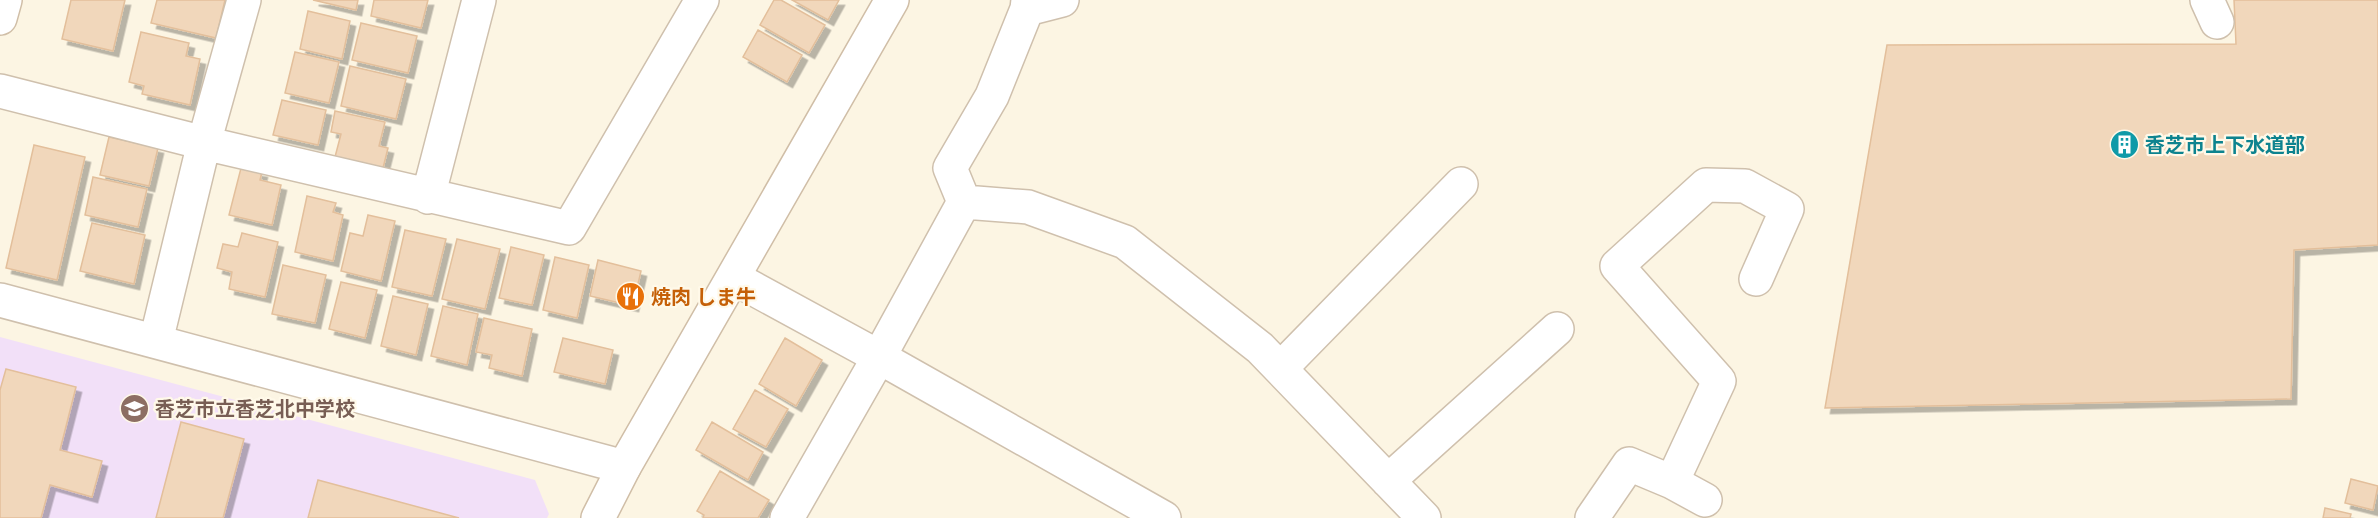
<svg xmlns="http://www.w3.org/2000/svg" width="2378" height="518" font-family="'Space Grotesk','Noto Sans JP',sans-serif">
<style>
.education{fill:#f2e0f8}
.building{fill:#f1d7bb;stroke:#e3bf9b;stroke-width:1.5;filter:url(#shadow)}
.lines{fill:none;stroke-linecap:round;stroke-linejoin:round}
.street-casing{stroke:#cfc0ad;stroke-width:36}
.secondary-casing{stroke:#d0bea7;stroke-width:36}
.street{stroke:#fff;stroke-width:33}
.secondary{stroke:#fff;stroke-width:33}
.labels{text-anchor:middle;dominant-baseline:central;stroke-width:4.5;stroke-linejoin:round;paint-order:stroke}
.culture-label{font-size:20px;font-weight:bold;fill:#0d838f;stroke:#fff9e9;text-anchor:start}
.food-label{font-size:20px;font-weight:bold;fill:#c56008;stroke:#fff9e9;text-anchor:start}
.education-label{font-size:20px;font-weight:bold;fill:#785e54;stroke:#fff9e9;text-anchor:start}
</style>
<defs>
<filter id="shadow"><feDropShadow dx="5.5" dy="5.5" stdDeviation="0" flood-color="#0004"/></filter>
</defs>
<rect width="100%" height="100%" fill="#fcf5e3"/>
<path class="education" d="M 0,337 L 535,480 L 549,514 L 547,518 L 0,518 Z"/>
<path class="building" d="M 71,0 L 125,0 L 113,51 L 62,39 Z
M 157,0 L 225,0 L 216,38 L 151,23 Z
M 313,0 L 358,0 L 356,10 Z
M 374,0 L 428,0 L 421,28 L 371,16 Z
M 774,0 L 781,0 L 825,25 L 809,53 L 760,25 Z
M 792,0 L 839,0 L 828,20 Z
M 2234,0 L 2378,0 L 2378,245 L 2294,250 L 2291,399 L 1825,408 L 1887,45 L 2236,44 Z
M 308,11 L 350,21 L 342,59 L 300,49 Z
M 361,23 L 417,36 L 408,73 L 352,60 Z
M 758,30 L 802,55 L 787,82 L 743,57 Z
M 141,32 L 189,43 L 186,56 L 200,59 L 190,105 L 142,94 L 144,86 L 129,82 Z
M 295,52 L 339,62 L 329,103 L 285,93 Z
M 350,66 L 406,79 L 396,119 L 341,106 Z
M 282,100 L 326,110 L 318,145 L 273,135 Z
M 335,111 L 385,122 L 379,146 L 388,148 L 383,168 L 335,157 L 341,134 L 331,132 Z
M 109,137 L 158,148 L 149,186 L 100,175 Z
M 34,145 L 85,157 L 57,280 L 6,268 Z
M 241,168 L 262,172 L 260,180 L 281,185 L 272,225 L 229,215 Z
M 93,177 L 147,189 L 138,227 L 85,215 Z
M 307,196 L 336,203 L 333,212 L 343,215 L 333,261 L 295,252 Z
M 368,215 L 395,221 L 381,281 L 341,271 L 350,233 L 363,236 Z
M 92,223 L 145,235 L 134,284 L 80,271 Z
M 405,230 L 446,239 L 432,296 L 392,287 Z
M 242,233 L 278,242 L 265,297 L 229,289 L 232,272 L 217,268 L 223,244 L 238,247 Z
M 457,239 L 500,249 L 485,309 L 442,299 Z
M 511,247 L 544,255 L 532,305 L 499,298 Z
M 555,257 L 589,265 L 577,318 L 543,310 Z
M 598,260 L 641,271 L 633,306 L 590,296 Z
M 283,265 L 326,275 L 315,323 L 272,314 Z
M 341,282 L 377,290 L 365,338 L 329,329 Z
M 393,296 L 428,304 L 416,355 L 381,346 Z
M 443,306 L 478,314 L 467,365 L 431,356 Z
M 484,318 L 532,329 L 522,376 L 489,368 L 492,355 L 476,352 Z
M 563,338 L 613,350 L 605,384 L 554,372 Z
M 785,338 L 822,360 L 796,406 L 759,384 Z
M 6,369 L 76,387 L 60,450 L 102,461 L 92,497 L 50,485 L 41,518 L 0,518 L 0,390 Z
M 755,390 L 788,409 L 766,447 L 733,429 Z
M 181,422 L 244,439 L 223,518 L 156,518 Z
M 712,422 L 763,452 L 748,480 L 696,450 Z
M 720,471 L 769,500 L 758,518 L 703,518 L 704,515 L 697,511 Z
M 2351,479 L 2378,486 L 2373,510 L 2345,503 Z
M 318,480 L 459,518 L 308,518 Z
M 2325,508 L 2351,514 L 2350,518 L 2323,518 Z"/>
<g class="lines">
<defs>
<path id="street" d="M 1028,0 L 1027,9 L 992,96 L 950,168 L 964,202 L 1028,207 L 1125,242 L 1260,348 L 1424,518
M 2207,0 L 2217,22
M 1027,9 L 1062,0
M 0,91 L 204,143 L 569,228 L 702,0
M 428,197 L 479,0
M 964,202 L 879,357 L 1164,518
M 734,278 L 879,357 L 787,518
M 0,300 L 624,467
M 156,341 L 204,143 L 244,0
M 1281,368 L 1461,184
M 1388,481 L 1557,329
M 1672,482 L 1719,381 L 1617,266 L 1706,185 L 1745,186 L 1787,209 L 1756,279
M 1592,518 L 1629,464 L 1672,482 L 1705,500"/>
<path id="secondary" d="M 0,18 L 5,0
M 598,518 L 624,467 L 892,0"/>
</defs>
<use href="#street" class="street-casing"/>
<use href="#secondary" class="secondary-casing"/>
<use href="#street" class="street"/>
<use href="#secondary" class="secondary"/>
</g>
<defs>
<symbol id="building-disc" viewBox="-11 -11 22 22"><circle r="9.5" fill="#0f9aa8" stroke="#fff9e9"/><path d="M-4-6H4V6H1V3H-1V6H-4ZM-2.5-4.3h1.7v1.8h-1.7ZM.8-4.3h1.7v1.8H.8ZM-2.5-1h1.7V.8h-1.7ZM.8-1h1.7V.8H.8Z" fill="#fff"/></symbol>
<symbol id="restaurant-disc" viewBox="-11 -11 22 22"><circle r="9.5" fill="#e8710a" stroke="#fff9e9"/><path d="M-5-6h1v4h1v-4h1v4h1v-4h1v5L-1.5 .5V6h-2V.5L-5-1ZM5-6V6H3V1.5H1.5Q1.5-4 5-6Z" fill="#fff"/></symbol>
<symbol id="school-disc" viewBox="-11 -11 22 22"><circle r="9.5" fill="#8d6e63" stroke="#fff9e9"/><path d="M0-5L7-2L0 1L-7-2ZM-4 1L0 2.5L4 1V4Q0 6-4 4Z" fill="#fff"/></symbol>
</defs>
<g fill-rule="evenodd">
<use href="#building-disc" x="2108" y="128" width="33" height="33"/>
<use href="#restaurant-disc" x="614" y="280" width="33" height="33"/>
<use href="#school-disc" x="118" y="392" width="33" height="33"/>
</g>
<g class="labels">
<g class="culture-label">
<text x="2145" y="145">香芝市上下水道部</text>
</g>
<g class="food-label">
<text x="651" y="297">焼肉 しま牛</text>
</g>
<g class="education-label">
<text x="155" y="409">香芝市立香芝北中学校</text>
</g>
</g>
</svg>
